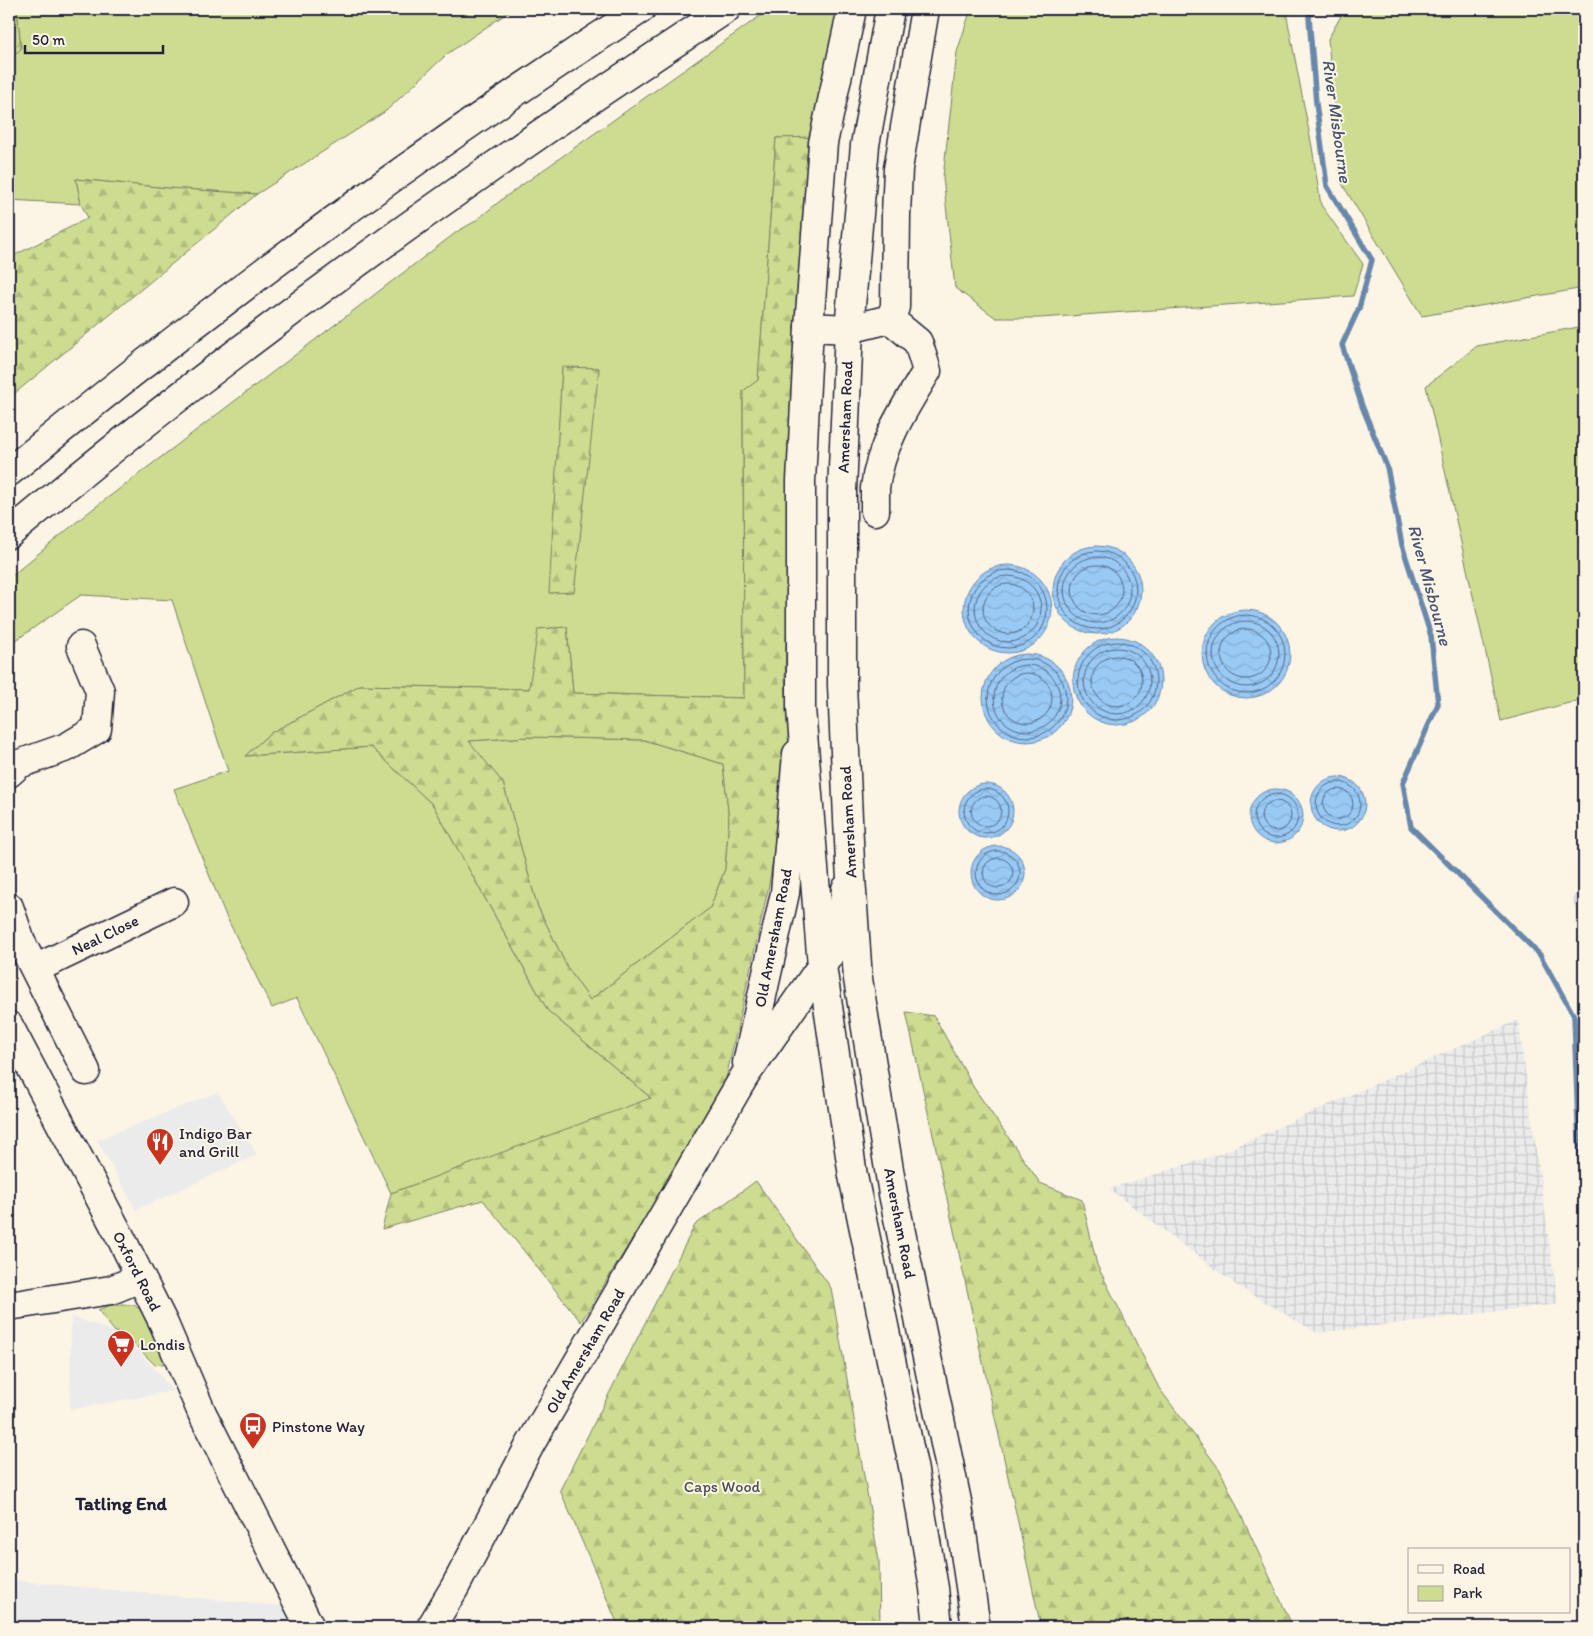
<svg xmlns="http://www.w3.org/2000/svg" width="1593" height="1636" font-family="Itim,sans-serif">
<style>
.built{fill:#ecebec}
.industrial{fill:url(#industrial-grid)}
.green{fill:#cddc90;stroke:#787f66;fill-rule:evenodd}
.forest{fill:url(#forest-firs);stroke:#787f66;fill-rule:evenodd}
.water{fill:url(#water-waves);stroke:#6987ab}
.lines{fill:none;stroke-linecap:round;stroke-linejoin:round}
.shore{stroke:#526585;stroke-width:1}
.stream{stroke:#6987ab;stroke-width:5.5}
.minor-casing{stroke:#22223b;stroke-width:31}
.major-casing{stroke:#22223b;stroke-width:31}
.highway-casing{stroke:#22223b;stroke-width:31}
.minor{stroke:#fcf5e5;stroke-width:28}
.major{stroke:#fcf5e5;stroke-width:28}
.highway{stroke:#fcf5e5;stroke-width:28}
.labels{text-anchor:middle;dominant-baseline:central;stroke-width:4;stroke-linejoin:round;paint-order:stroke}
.street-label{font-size:16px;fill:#22223b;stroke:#fcf5e5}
.poi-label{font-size:16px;fill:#22223b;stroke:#fcf5e5;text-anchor:start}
.park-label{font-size:16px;fill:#4d5050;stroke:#fcf5e5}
.water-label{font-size:18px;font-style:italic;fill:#465473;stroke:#fcf5e5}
.quarter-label{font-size:19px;font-weight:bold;fill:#22223b;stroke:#fcf5e5}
</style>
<defs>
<pattern id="industrial-grid" width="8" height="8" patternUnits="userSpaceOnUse" patternTransform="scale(1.25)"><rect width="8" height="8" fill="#ecebec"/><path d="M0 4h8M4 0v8" fill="none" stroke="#cac9cb"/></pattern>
<pattern id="forest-firs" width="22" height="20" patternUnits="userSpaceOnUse" patternTransform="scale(1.25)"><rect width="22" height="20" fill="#cddc90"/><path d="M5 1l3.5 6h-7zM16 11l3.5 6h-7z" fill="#b0bc7d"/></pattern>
<pattern id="water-waves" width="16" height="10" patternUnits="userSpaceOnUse" patternTransform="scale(1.25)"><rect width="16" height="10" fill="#99caf5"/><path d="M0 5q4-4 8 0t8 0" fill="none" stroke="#84add3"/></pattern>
</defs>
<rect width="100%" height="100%" fill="#fcf5e5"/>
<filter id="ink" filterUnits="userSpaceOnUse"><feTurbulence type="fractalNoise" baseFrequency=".02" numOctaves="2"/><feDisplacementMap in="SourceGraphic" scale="10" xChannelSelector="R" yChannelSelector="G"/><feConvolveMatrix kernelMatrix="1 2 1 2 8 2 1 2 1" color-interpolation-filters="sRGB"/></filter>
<g filter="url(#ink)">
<path class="built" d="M 218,1092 L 257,1155 L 136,1210 L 97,1140 Z
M 71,1316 L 126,1336 L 173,1391 L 70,1410 Z
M 9,1580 L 282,1606 L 293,1627 L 9,1627 Z"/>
<path class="industrial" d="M 1584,890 L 1584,937 L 1572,897 Z
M 1518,1020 L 1558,1304 L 1317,1333 L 1236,1285 L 1109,1189 L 1219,1154 Z"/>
<path class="green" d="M 17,9 L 511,9 L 510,11 L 447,54 L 386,111 L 257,194 L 168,188 L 76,179 L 81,204 L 9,200 L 9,59 L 21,49 Z
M 770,9 L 840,9 L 820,137 L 776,138 L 758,381 L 743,391 L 744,698 L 573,693 L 567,627 L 539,629 L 529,689 L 360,685 L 269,734 L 245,756 L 371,747 L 433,805 L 548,1011 L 652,1099 L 391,1193 L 297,998 L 272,1008 L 226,916 L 174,789 L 228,771 L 172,600 L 81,595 L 9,645 L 9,578 L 85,515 L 458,231 L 474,222 L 505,197 ZM 562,368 L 598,368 L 574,591 L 550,593 Z
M 971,9 L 1292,9 L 1287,17 L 1312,147 L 1321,205 L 1363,264 L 1353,296 L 1040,318 L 996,318 L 955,288 L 943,177 L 957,52 Z
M 1345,9 L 1584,9 L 1584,288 L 1422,316 L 1341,182 L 1328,39 Z
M 1584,326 L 1584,699 L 1501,721 L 1426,386 L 1477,346 Z
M 528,737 L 644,740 L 723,764 L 729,820 L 725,869 L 710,908 L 590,1000 L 567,967 L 537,905 L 503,783 L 468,741 Z
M 111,1305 L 134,1305 L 141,1310 L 168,1363 L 155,1365 L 126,1336 L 115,1332 L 98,1310 Z"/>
<path class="forest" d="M 9,9 L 17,9 L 21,49 L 9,59 Z
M 820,137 L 796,354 L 785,678 L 790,747 L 769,885 L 723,1092 L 581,1322 L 483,1200 L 382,1229 L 391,1193 L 651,1098 L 548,1011 L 433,805 L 371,747 L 245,756 L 269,734 L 360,685 L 529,689 L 538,629 L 567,627 L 573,693 L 744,698 L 743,391 L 758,380 L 776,138 ZM 528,737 L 644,740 L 723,764 L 729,820 L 725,869 L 710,908 L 590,1000 L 567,967 L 537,905 L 503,783 L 469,741 Z
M 76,179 L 168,188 L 257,194 L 9,398 L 9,258 L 88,218 L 81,204 Z
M 562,367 L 599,368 L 574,592 L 549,593 Z
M 906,1012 L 934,1016 L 974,1088 L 1040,1183 L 1082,1200 L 1097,1265 L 1159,1388 L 1220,1470 L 1293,1627 L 1041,1627 Z
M 756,1181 L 831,1288 L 879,1561 L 880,1627 L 619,1627 L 560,1490 L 695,1225 Z"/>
<path class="water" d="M1053 590a44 44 0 1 1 88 0a44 44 0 1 1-88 0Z
M964 609a44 44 0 1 1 88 0a44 44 0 1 1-88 0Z
M1202 654a44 44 0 1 1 88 0a44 44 0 1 1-88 0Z
M1073 681a44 44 0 1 1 88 0a44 44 0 1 1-88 0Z
M983 698a44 44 0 1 1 88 0a44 44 0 1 1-88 0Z
M1311 804a27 27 0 1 1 54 0a27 27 0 1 1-54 0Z
M959 811a27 27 0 1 1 54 0a27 27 0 1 1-54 0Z
M1249 816a27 27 0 1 1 54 0a27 27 0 1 1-54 0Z
M971 873a27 27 0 1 1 54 0a27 27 0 1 1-54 0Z"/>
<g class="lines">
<path class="shore" d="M1058 590a39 39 0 1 1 78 0a39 39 0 1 1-78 0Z
M1064 590a33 33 0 1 1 66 0a33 33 0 1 1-66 0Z
M1072 590a25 25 0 1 1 50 0a25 25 0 1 1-50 0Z
M969 609a39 39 0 1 1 78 0a39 39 0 1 1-78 0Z
M975 609a33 33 0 1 1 66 0a33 33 0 1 1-66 0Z
M983 609a25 25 0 1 1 50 0a25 25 0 1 1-50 0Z
M1207 654a39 39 0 1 1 78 0a39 39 0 1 1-78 0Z
M1213 654a33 33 0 1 1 66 0a33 33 0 1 1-66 0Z
M1221 654a25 25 0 1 1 50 0a25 25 0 1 1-50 0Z
M1078 681a39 39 0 1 1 78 0a39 39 0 1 1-78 0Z
M1084 681a33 33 0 1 1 66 0a33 33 0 1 1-66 0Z
M1092 681a25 25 0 1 1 50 0a25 25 0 1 1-50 0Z
M988 698a39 39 0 1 1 78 0a39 39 0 1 1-78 0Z
M994 698a33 33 0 1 1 66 0a33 33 0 1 1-66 0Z
M1002 698a25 25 0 1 1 50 0a25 25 0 1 1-50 0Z
M1316 804a22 22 0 1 1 44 0a22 22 0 1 1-44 0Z
M1323 804a15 15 0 1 1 30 0a15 15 0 1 1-30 0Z
M964 811a22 22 0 1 1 44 0a22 22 0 1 1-44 0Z
M1254 816a22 22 0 1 1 44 0a22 22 0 1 1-44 0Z
M971 811a15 15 0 1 1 30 0a15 15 0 1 1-30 0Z
M1261 816a15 15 0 1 1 30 0a15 15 0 1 1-30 0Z
M976 873a22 22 0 1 1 44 0a22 22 0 1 1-44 0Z
M983 873a15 15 0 1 1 30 0a15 15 0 1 1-30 0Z"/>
<path class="stream" d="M 1314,9 L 1309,17 L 1316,103 L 1327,186 L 1372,260 L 1359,308 L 1342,345 L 1362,406 L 1387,467 L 1402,545 L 1431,636 L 1438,704 L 1403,783 L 1411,827 L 1540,955 L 1574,1016 L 1578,1123 L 1584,1218"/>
<defs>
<path id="minor" d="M 890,319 L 895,307 L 896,215 L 898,169 L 925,9
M 809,327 L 849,329 L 890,319 L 918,342 L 927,371 C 905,407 880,445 875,488 C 875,495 875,503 875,511
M 9,773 L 19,764 L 67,747 L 97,729 L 100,691 L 81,646
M 9,907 L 21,942 L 86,1071
M 35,969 L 174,902
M 747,1063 L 785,893 L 797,754
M 9,1306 L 111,1290 L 140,1278
M 431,1627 L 455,1587 L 531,1443 L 744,1077 L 832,951 L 841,923 L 846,889"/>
<path id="major" d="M 9,1026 L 122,1240 L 164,1324 L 202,1413 L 310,1627"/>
<path id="highway" d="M 852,9 L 823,143 L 809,327 L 801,481 L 801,709 L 822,966 L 853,1176 L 914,1471 L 934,1588 L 938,1627
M 890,9 L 865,145 L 849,329 L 842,492 L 842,685 L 850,863 L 858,979 L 893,1194 L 958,1506 L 976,1627
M 9,472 C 211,306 421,151 641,9
M 9,534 C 237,343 478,172 726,9"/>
</defs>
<use href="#minor" class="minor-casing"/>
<use href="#major" class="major-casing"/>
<use href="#highway" class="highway-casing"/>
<use href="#minor" class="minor"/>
<use href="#major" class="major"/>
<use href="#highway" class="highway"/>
</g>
</g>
<defs>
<symbol id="restaurant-pin" viewBox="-11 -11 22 30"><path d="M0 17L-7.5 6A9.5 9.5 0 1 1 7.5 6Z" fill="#c8321e" stroke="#fcf5e5"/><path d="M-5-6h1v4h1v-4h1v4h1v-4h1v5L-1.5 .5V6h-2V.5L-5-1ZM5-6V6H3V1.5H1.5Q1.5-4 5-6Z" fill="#fff"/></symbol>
<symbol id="supermarket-pin" viewBox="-11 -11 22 30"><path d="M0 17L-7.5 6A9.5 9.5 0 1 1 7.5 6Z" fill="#c8321e" stroke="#fcf5e5"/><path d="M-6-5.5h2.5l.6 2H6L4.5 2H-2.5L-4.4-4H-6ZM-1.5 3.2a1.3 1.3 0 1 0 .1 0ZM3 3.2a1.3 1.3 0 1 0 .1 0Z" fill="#fff"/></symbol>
<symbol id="bus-pin" viewBox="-11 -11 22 30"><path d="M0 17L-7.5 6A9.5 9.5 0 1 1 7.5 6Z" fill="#c8321e" stroke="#fcf5e5"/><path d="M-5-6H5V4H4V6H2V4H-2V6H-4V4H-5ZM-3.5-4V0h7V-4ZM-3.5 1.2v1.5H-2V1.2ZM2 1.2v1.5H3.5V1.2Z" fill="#fff"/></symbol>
</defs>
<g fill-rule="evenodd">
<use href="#restaurant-pin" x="144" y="1126" width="32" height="43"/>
<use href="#supermarket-pin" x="105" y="1328" width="32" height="43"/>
<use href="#bus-pin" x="237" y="1410" width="32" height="43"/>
</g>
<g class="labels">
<g class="street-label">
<text transform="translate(845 417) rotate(-88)">Amersham Road</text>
<text transform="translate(848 822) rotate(-93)">Amersham Road</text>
<text transform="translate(105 935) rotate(-26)">Neal Close</text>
<text transform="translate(773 938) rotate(-79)">Old Amersham Road</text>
<text transform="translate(900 1223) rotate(79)">Amersham Road</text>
<text transform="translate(137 1271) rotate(63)">Oxford Road</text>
<text transform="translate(585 1351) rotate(-60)">Old Amersham Road</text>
</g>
<g class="poi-label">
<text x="179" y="1133">Indigo Bar<tspan x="179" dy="18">and Grill</tspan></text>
<text x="140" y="1344">Londis</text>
<text x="272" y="1426">Pinstone Way</text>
</g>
<g class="park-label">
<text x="722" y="1486">Caps Wood</text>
</g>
<g class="water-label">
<text transform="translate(1337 121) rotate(82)">River Misbourne</text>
<text transform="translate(1430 585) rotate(75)">River Misbourne</text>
</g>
<g class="quarter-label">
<text x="121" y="1503">Tatling End</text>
</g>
</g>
<rect width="1593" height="1636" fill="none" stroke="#fcf5e5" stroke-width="30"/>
<rect x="15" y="15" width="1563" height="1606" fill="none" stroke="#22223b" stroke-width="2" filter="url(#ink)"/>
<rect x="1408" y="1548" width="162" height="65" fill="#fcf5e5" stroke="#a5a1a1"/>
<rect x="1418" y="1565" width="25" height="8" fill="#fcf5e5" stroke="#a5a1a1"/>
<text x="1453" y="1574" font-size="15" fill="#22223b">Road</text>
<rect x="1418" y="1586" width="25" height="15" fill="#cddc90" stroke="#a5a1a1"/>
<text x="1453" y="1598" font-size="15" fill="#22223b">Park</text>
<path d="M25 45v8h138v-8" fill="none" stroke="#22223b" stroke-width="2.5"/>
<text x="32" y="45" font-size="15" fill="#22223b" stroke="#fcf5e5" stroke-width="4" paint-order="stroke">50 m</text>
</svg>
